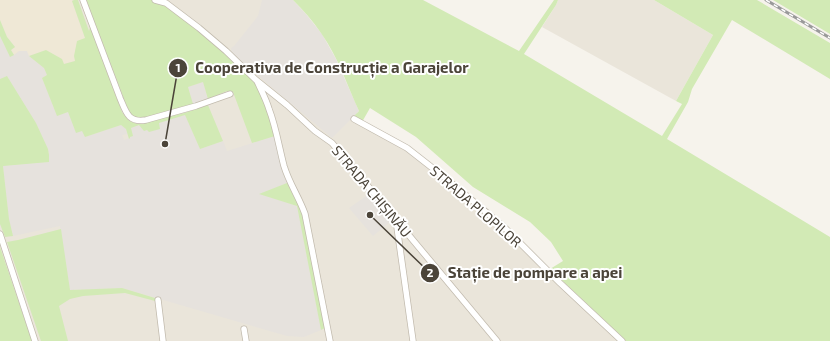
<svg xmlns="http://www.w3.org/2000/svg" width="830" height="341" font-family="'Exo 2',sans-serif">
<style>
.residential{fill:#eae5da}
.industrial{fill:#e6e2dd}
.education{fill:#efe8d6}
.green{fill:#d2eab5}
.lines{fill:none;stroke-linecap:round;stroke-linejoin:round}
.minor-casing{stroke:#c2bbae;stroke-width:7}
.minor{stroke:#fff;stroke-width:5.5}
.rail-casing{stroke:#9a9a9a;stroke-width:3}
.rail{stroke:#fff;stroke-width:1.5;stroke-dasharray:4.5;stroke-linecap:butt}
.labels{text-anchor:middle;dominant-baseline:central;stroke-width:4;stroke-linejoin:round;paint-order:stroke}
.street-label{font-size:14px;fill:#4b4439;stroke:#fff}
.leader{fill:none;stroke:#4b4439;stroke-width:1.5}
.callout-dot{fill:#4b4439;stroke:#fff;stroke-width:1.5}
.mark-label{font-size:12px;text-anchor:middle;font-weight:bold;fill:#fff}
.callout-label{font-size:15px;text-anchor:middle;font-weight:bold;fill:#4b4439;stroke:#fff;stroke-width:4;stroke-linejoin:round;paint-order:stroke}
</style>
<rect width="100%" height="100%" fill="#f6f3ec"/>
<path class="residential" d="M 0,0 L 293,0 L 362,122 L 412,148 L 465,191 L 626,341 L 0,341 Z
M 558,0 L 654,0 L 713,35 L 676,101 L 542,27 L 556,5 Z"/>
<path class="industrial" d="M 262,0 L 293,0 L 306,14 L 322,34 L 336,59 L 359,111 L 332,138 L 232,54 L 231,48 L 234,46 L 258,16 Z
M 0,36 L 10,57 L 19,51 L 27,51 L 29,56 L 44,68 L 47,75 L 42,78 L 57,116 L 68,112 L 76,132 L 83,130 L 85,137 L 121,125 L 126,129 L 127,134 L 122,135 L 124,140 L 130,138 L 130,128 L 136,126 L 158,123 L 185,115 L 200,149 L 223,141 L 227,151 L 275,136 L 284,176 L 287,183 L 260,194 L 297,206 L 321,330 L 304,337 L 287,336 L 122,288 L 70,290 L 60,226 L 13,236 L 9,219 L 3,166 L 49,162 L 49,155 L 48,149 L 36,123 L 7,76 L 0,79 Z
M 203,82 L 208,99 L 193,104 L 188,87 Z
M 369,194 L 390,222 L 373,236 L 349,208 Z"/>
<path class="education" d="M 0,0 L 72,0 L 85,38 L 76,61 L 64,64 L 38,53 L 29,56 L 27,51 L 19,51 L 14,55 L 11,50 L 15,47 L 7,37 L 0,20 Z"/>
<path class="green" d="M 74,0 L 78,0 L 89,31 L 90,27 L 122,112 C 127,119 130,122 138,124 L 184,113 L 208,105 L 223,141 L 200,149 L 185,115 L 159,123 L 160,129 L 149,132 L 147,130 L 144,131 L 139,125 L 131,128 L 133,136 L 130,137 L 130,138 L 129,139 L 126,129 L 121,125 L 85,137 L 82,131 L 76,133 L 68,112 L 57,116 L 42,78 L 47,75 L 44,68 L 29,56 L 46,50 L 62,59 L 64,64 L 75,61 L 74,56 L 77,41 L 85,38 L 72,1 Z
M 86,0 L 166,0 L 166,5 L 226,54 L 255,82 L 269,111 L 275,136 L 252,143 L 233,92 L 227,91 L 208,99 L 203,82 L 188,87 L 193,104 L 145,118 C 138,119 133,118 129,112 Z
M 293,0 L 423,0 L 519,51 L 554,0 L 558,0 L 556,5 L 524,54 L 662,136 L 682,104 L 676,101 L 713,35 L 654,0 L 757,0 L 830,43 L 830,79 L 732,20 L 692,89 L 688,102 L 667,139 L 830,237 L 830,341 L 626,341 L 550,269 L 563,261 L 551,242 L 530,222 L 473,187 L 416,137 L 370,108 L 362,122 L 354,116 L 359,111 C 347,85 338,57 321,33 C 313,21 303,10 293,0 Z
M 773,0 L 830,0 L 830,34 Z
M 0,20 L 7,37 L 15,47 L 11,50 L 14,55 L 10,57 L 0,36 Z
M 7,76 L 36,123 L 48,149 L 49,155 L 49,162 L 3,166 L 9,219 L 13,236 L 5,237 L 0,224 L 0,79 Z
M 287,183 L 299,203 L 303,213 L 325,328 L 321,330 L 297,206 L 259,194 Z
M 61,229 L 70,290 L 122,288 L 155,298 L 155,301 L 125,293 L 83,296 L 70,299 L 59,306 L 68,341 L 41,341 L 7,242 L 18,240 Z
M 0,247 L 32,341 L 0,341 Z"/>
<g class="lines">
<defs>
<path id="minor" d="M 83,0 L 120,98 C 126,112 128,123 146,120 L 196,106 L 230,94
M 155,0 L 166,3 L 199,28 L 226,51 L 256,80 L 287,105 L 315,131 L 332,143 L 497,341
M 257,81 C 261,90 266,99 269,109 C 276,127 279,147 284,166 C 289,183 299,197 305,214 L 330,341
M 354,119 L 407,148 L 444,177 L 504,227 L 560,283 L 622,341
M 396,220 L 413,341
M 0,234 L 35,341
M 158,300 L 163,341
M 244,329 L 246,341"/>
</defs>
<use href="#minor" class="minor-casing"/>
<use href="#minor" class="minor"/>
<defs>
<path id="rail" d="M 766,0 L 830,38"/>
</defs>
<use href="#rail" class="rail-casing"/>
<use href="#rail" class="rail"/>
</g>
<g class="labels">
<g class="street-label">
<text transform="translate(372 191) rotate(50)">STRADA CHIȘINĂU</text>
<text transform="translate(476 206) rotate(41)">STRADA PLOPILOR</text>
</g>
</g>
<path class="leader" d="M165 144L178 68M370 215L430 273"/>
<g class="callout-dot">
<circle cx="165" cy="144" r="4"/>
<circle cx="370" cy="215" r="4"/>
<circle cx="178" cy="68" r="10"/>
<circle cx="430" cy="273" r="10"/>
</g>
<g class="mark-label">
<text x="178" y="72">1</text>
<text x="430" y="277">2</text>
</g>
<g class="callout-label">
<text x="332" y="73">Cooperativa de Construcție a Garajelor</text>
<text x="535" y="278">Stație de pompare a apei</text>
</g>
</svg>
